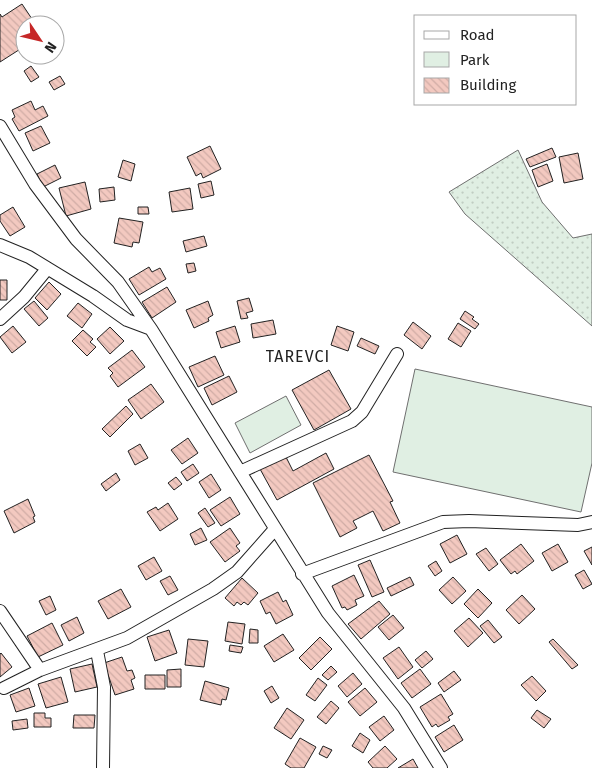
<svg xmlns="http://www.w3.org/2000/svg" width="592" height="768" font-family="'Fira Sans',sans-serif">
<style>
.grass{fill:url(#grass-dots);stroke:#6f6f6f}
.park{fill:#e0efe3;stroke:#6f6f6f}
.building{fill:url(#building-back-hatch);stroke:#222}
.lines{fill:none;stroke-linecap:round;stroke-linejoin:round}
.minor-casing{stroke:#222;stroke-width:14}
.minor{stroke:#fff;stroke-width:12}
.labels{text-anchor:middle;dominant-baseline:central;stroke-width:4;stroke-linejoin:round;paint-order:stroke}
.quarter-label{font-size:16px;letter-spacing:1px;fill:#222;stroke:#fff}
</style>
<defs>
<pattern id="grass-dots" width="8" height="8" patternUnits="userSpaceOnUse" patternTransform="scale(1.25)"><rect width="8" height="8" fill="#e0efe3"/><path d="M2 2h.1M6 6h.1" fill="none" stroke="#c0cdc2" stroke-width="1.8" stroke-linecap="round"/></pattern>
<pattern id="building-back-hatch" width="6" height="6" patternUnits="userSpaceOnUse" patternTransform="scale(1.25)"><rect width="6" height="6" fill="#f3c9c0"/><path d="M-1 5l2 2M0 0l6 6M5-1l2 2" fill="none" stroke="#d0aca5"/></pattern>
</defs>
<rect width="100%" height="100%" fill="#fff"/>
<path class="grass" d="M 518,150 L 542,202 L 573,238 L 592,234 L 592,326 L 465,214 L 449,192 Z"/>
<path class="park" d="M 415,369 L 592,407 L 592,463 L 581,512 L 393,472 Z
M 286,396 L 301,425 L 250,453 L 235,423 Z"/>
<path class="building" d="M 22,4 L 36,25 L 25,25 L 25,46 L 0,62 L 0,14 L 2,17 Z
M 31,66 L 39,77 L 31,82 L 24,71 Z
M 60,76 L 65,84 L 54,90 L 49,82 Z
M 31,101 L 35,110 L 43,106 L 48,116 L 19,131 L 12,119 L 15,117 L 12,110 Z
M 41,126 L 50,143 L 33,151 L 25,133 Z
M 210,146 L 221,169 L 203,178 L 201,173 L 196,176 L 187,157 Z
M 552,148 L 556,157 L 530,167 L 526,159 Z
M 578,153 L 583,179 L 564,183 L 559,157 Z
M 123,160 L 135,164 L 131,181 L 118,177 Z
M 547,164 L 553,181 L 538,187 L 532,170 Z
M 55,165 L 61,178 L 43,187 L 37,174 Z
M 211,181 L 214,195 L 201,198 L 198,184 Z
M 85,182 L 91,209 L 66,216 L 59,188 Z
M 114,187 L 115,200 L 100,202 L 99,189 Z
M 190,188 L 193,209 L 172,212 L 169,192 Z
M 13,207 L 25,227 L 10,236 L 0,221 L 0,215 Z
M 138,207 L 148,207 L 149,214 L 138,214 Z
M 119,218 L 143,222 L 139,243 L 133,242 L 132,247 L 114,243 Z
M 204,236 L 207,246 L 186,252 L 183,241 Z
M 194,263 L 196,271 L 188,273 L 186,264 Z
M 149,267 L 152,272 L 160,268 L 166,279 L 139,295 L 129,279 Z
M 0,280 L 7,280 L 7,300 L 0,300 Z
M 49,282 L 61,294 L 47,310 L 35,298 Z
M 167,287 L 176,302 L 152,318 L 142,302 Z
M 249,298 L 253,311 L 246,313 L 248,318 L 241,319 L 237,301 Z
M 34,301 L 48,318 L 39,326 L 24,309 Z
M 208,301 L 213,315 L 208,318 L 209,321 L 194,328 L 186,310 Z
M 78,303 L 92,314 L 82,328 L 67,316 Z
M 465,311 L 474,317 L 472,319 L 479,324 L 475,329 L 460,319 Z
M 273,320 L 276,334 L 253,338 L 251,324 Z
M 413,322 L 431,336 L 422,349 L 404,335 Z
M 458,323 L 471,331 L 461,347 L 448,339 Z
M 13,326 L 26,342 L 12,353 L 0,337 Z
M 235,326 L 240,342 L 221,348 L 216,332 Z
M 337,326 L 354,332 L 348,351 L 331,345 Z
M 110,327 L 124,341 L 110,354 L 97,339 Z
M 83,330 L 93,339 L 90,342 L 96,347 L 87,356 L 72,341 Z
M 361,338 L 379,346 L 375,354 L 357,346 Z
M 132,350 L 145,367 L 118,387 L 110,376 L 113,373 L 108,368 Z
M 215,356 L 224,375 L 198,387 L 189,367 Z
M 329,370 L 351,409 L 314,430 L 292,390 Z
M 229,376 L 237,392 L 212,405 L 204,388 Z
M 151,384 L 164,402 L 141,419 L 128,400 Z
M 126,406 L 133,414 L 110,437 L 102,429 Z
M 188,438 L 198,453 L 182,464 L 171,450 Z
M 140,444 L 148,458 L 135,465 L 128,451 Z
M 326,453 L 334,469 L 277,500 L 260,469 L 285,455 L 293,471 Z
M 369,455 L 393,501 L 390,502 L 400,523 L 383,531 L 373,511 L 353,521 L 357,528 L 340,537 L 313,483 Z
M 193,464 L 199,473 L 187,481 L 181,472 Z
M 116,473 L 120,480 L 106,491 L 101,484 Z
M 211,474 L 221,490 L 209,498 L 199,482 Z
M 176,477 L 182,484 L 174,490 L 168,483 Z
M 230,497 L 240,514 L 221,526 L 210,510 Z
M 28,499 L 35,516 L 33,517 L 35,522 L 14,533 L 4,511 Z
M 168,503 L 178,519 L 160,531 L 147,512 L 156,507 L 158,510 Z
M 205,508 L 215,523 L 208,527 L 198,513 Z
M 201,528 L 207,540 L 195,545 L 190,534 Z
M 230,528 L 240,543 L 236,546 L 240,551 L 225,562 L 210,542 Z
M 457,535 L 467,554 L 450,563 L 440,544 Z
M 521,544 L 534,561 L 517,574 L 515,571 L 511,574 L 500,560 Z
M 558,544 L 568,562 L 552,571 L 542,553 Z
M 592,547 L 592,565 L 584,551 Z
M 486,548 L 498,564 L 489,571 L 476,554 Z
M 154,557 L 162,571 L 146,580 L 138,566 Z
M 370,560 L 384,592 L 372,597 L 358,565 Z
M 436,561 L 442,571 L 435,576 L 428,566 Z
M 584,570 L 592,584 L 583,589 L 575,575 Z
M 354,575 L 364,596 L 355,600 L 357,605 L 347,610 L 345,607 L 342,608 L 332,586 Z
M 170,576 L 178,590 L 168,595 L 160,581 Z
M 410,577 L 414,585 L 391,596 L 387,588 Z
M 453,577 L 466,591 L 452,604 L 439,590 Z
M 242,578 L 258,593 L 248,605 L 244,602 L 241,605 L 237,602 L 234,606 L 225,598 Z
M 121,589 L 131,607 L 108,619 L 98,601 Z
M 478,589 L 492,603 L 478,618 L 464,604 Z
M 278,592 L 283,602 L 286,600 L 293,615 L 276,624 L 270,612 L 266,614 L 260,601 Z
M 522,595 L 535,609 L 519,624 L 506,610 Z
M 50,596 L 56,610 L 46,615 L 39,601 Z
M 379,601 L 390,614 L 361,639 L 348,624 Z
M 393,615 L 404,628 L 389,640 L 378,627 Z
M 77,617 L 84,633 L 69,641 L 61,625 Z
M 469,618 L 483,633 L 468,647 L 454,631 Z
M 488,620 L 502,637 L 494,643 L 480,626 Z
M 228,622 L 245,624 L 242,644 L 225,641 Z
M 52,623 L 63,645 L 38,657 L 27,636 Z
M 250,629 L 258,630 L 258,643 L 249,643 Z
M 169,630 L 177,653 L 155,661 L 147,637 Z
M 283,634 L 294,650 L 274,662 L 264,646 Z
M 320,637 L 332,649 L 311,670 L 299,658 Z
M 188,639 L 208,641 L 204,667 L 185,665 Z
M 553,639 L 578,665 L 572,669 L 549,642 Z
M 230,645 L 243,647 L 241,653 L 229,651 Z
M 399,647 L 413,667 L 398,679 L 383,658 Z
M 426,651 L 433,659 L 422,668 L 415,660 Z
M 1,653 L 12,667 L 0,677 L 0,654 Z
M 122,657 L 127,671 L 132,670 L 135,678 L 131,680 L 134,689 L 115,695 L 104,663 Z
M 92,664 L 97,687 L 75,692 L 70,669 Z
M 331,666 L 337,672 L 328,680 L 322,675 Z
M 181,669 L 181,687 L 167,687 L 167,670 Z
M 420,669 L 431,684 L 412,698 L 401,683 Z
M 454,671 L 461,680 L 444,692 L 438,683 Z
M 353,673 L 362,684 L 347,697 L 338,686 Z
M 145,675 L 165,675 L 165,689 L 145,689 Z
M 532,676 L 546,691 L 536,701 L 521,685 Z
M 61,677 L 68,702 L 46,708 L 38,684 Z
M 318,678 L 327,685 L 315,701 L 306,695 Z
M 205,681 L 229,688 L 226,700 L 222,699 L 221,705 L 200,700 Z
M 272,686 L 279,698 L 271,703 L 264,691 Z
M 29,688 L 35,706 L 16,712 L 10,695 Z
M 365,688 L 377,702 L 360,716 L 348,702 Z
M 441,694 L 453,714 L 448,717 L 450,720 L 438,727 L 436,724 L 432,727 L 420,707 Z
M 331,701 L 339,708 L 326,724 L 317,717 Z
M 287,708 L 304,720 L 291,739 L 274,728 Z
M 537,710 L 551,719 L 544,728 L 531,718 Z
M 34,713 L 45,713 L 45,718 L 51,718 L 51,727 L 34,727 Z
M 74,715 L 95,715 L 94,728 L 73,728 Z
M 384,716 L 394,730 L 380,741 L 369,727 Z
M 27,719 L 28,728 L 13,730 L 12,721 Z
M 454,725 L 463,740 L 444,752 L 435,737 Z
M 360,733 L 370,740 L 363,753 L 352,746 Z
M 300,738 L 316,747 L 304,768 L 291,768 L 285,764 Z
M 323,746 L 332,750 L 327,758 L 319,754 Z
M 385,746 L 397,759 L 387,768 L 373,768 L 368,762 Z
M 413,759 L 418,768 L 398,768 Z"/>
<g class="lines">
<defs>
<path id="minor" d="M 0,126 L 35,184 L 76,239 L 118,282 L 151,329 L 328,613 L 404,708 L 441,768
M 0,245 L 29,257 L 93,296 L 127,320 L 151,329
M 0,319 L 24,297 L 47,269
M 240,472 L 352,421 L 362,412 L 397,354
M 302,574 L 443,522 L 469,521 L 578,525 L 592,522
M 0,611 L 40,670
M 97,651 L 104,687 L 103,768
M 4,688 L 40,670 L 127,638 L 213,589 L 237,572 L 275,529"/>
</defs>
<use href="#minor" class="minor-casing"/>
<use href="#minor" class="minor"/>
</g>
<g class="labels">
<g class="quarter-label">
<text x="298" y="356">TAREVCI</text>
</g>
</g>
<rect x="414" y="15" width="162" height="90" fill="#ffffff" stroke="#a7a7a7"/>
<rect x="424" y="31" width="25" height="8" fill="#ffffff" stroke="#a7a7a7"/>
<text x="460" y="40" font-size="15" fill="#222222">Road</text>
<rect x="424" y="52" width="25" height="15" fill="#e0efe3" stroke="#a7a7a7"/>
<text x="460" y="65" font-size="15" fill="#222222">Park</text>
<rect x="424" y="78" width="25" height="15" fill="url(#building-back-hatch)" stroke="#a7a7a7"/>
<text x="460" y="90" font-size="15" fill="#222222">Building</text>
<g transform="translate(40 40) rotate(125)"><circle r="24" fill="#ffffff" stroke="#a7a7a7"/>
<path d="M0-4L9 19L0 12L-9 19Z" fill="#c62828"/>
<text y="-8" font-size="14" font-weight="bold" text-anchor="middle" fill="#222222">N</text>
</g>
</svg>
